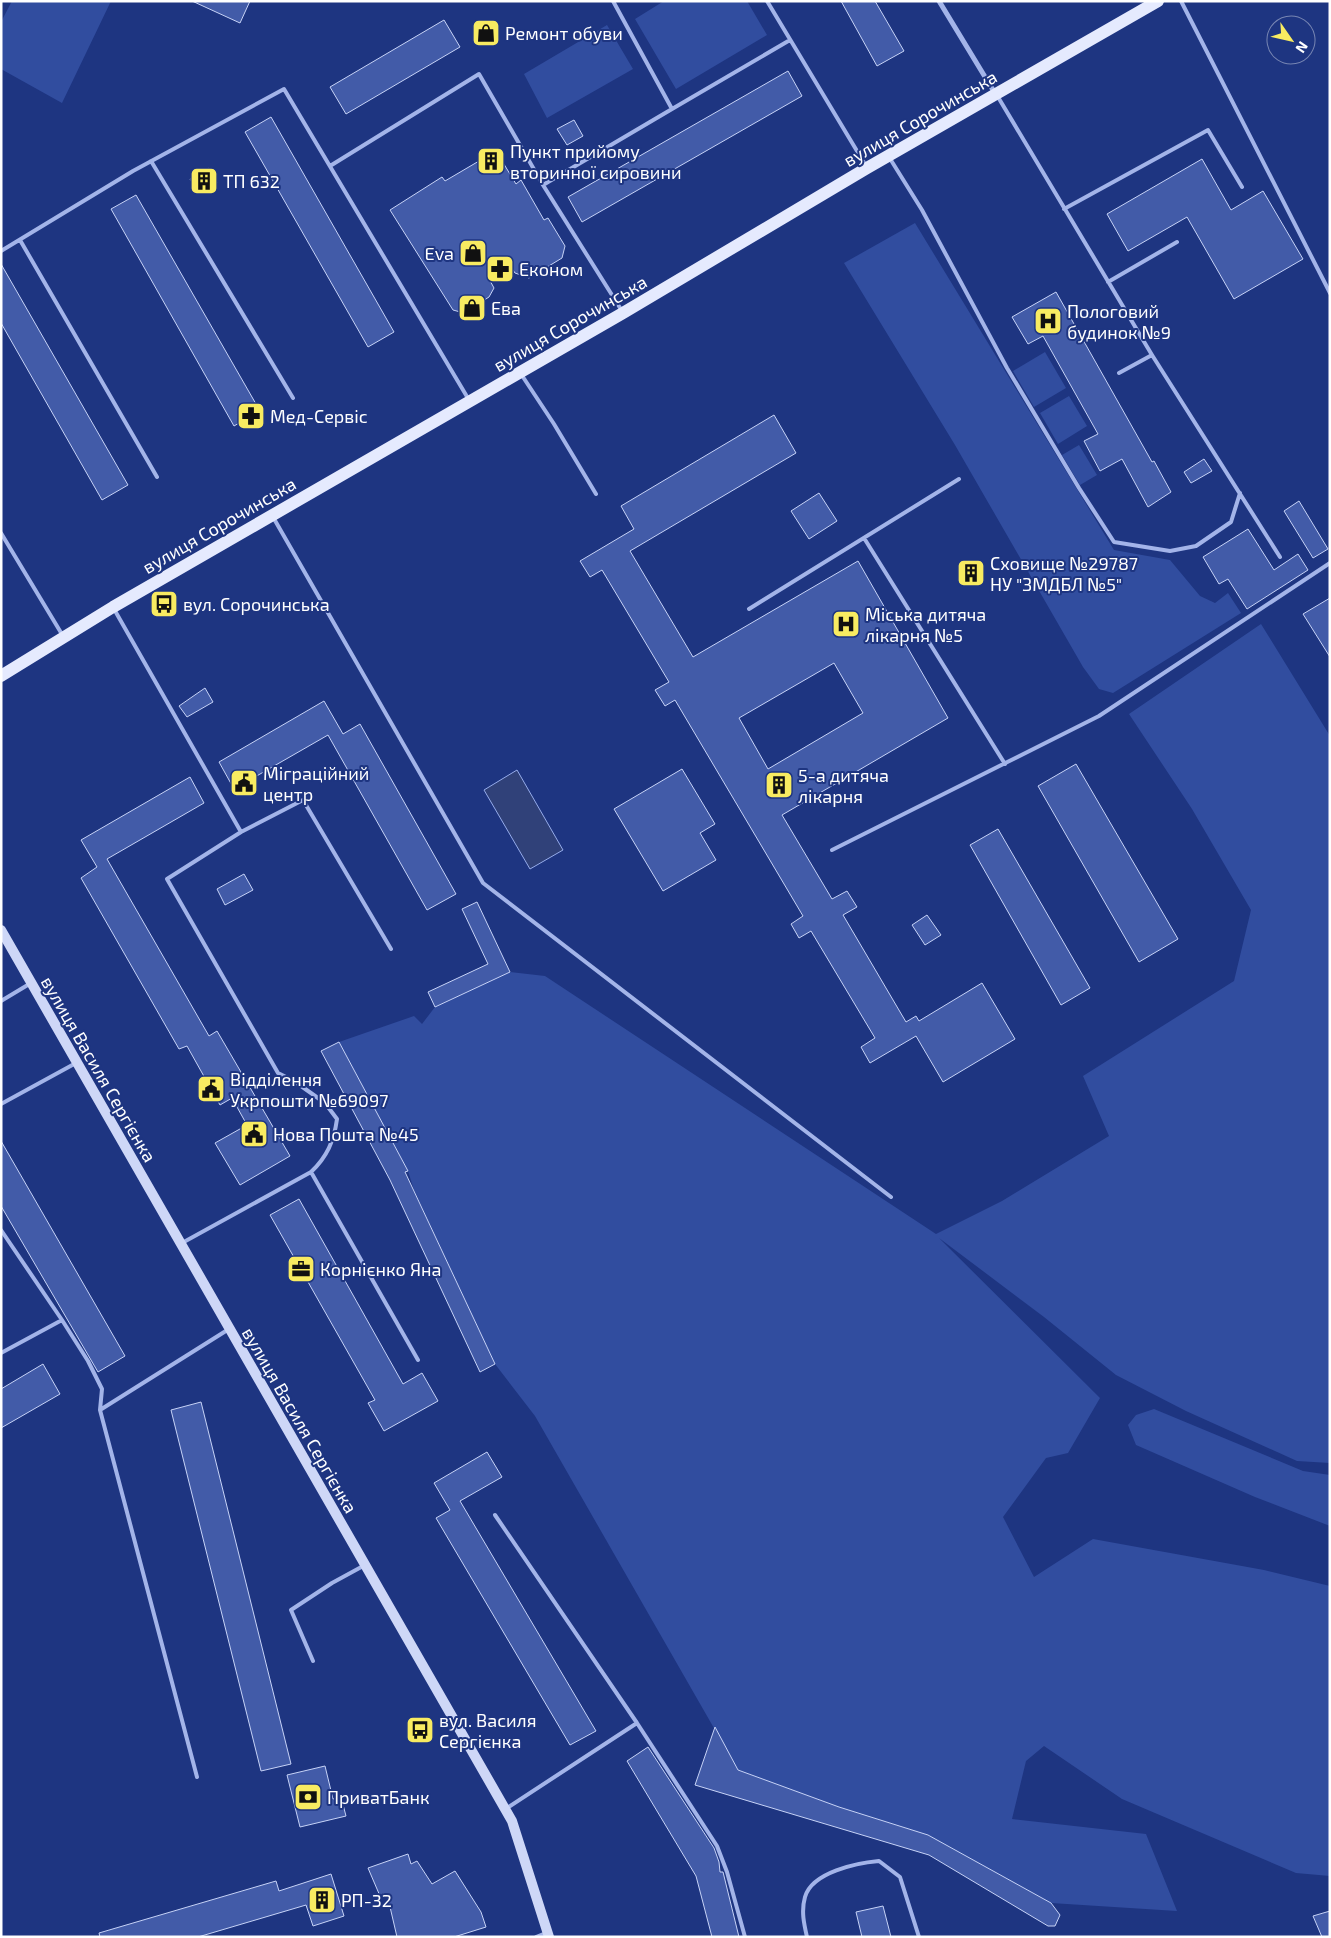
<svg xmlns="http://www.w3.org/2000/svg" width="1331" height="1938" font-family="'Exo 2',sans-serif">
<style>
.green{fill:#314d9f}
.water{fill:#304179;stroke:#96aceb}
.building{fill:#425ba8;stroke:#c7d3f7;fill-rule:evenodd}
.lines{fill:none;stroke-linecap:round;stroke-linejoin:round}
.lane{stroke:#a3b4e9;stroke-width:4}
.street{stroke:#a3b4e9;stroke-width:5}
.secondary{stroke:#ced7f7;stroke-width:10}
.primary{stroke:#e5eafe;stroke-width:12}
.labels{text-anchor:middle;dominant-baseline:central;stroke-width:4;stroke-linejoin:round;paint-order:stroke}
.poi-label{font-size:18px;fill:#fff;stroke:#1e3581;text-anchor:start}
.street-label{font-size:18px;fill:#fff;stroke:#1e3581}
</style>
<rect width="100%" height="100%" fill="#1e3581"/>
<path class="green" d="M 12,1 L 111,1 L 62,103 L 1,69 L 1,22 Z
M 664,1 L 747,1 L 767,35 L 676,89 L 635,19 Z
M 607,25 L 633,69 L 547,118 L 524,74 Z
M 915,223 L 1114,550 L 1170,560 L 1200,596 L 1215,603 L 1228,593 L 1241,613 L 1113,693 L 1099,689 L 1083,667 L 955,445 L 844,263 Z
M 1045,352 L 1066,388 L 1034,407 L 1013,371 Z
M 1069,396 L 1087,426 L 1058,444 L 1040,413 Z
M 1079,445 L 1097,475 L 1080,485 L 1062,455 Z
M 1261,624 L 1330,736 L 1330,1463 L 1297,1461 L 1186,1411 L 1116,1375 L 1044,1317 L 939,1238 L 1100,1398 L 1068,1453 L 1046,1458 L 1003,1517 L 1034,1577 L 1093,1539 L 1264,1570 L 1330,1586 L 1330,1876 L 1296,1873 L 1122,1799 L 1044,1746 L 1026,1761 L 1012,1819 L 1146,1834 L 1177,1911 L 1051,1903 L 928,1835 L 839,1807 L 738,1770 L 535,1416 L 495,1364 L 414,1190 L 408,1171 L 339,1042 L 414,1016 L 422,1024 L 435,1007 L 510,972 L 545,976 L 936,1234 L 1002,1201 L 1109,1136 L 1083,1076 L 1234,981 L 1251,910 L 1192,809 L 1129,714 Z
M 1154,1409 L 1303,1471 L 1330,1475 L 1330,1526 L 1255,1497 L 1136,1445 L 1128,1425 L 1136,1415 Z"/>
<path class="water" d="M 517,770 L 563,850 L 530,869 L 484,790 Z"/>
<path class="building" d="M 192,1 L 250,1 L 240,23 Z
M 841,1 L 875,1 L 904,51 L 877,66 Z
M 444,20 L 460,47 L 346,114 L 330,87 Z
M 788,71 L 802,96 L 582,222 L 568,197 Z
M 271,117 L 394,332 L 368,347 L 245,132 Z
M 574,120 L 583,136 L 567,145 L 557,129 Z
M 496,151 L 516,184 L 521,180 L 544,220 L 548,218 L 565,246 L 562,258 L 529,278 L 515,273 L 509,264 L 488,277 L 494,288 L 489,297 L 464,313 L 453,310 L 390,210 L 442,177 L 445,181 Z
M 1202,159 L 1231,210 L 1263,191 L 1303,259 L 1234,299 L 1187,217 L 1128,251 L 1107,214 Z
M 209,168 L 217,183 L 198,193 L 190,179 Z
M 136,195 L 260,411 L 234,426 L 111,209 Z
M 1,264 L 128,485 L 102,500 L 1,323 Z
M 1056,292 L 1152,462 L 1154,461 L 1171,492 L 1148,507 L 1122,459 L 1100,471 L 1084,441 L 1098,434 L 1043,336 L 1028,344 L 1012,317 Z
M 774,415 L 796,453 L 630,551 L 693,657 L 858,561 L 948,718 L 782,815 L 832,899 L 847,891 L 857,907 L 843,915 L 906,1022 L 916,1016 L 919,1021 L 982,983 L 1015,1039 L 943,1082 L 916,1036 L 870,1063 L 861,1047 L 875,1038 L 811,931 L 799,938 L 791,924 L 803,916 L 675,700 L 665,706 L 655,690 L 669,682 L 602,570 L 590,577 L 580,561 L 634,529 L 621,506 ZM 834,663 L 863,713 L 768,769 L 739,718 Z
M 1204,459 L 1212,471 L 1191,483 L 1184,472 Z
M 819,493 L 837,521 L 809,539 L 791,511 Z
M 1299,501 L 1328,549 L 1313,558 L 1284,511 Z
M 1248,529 L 1274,570 L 1298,554 L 1308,570 L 1247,609 L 1228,579 L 1219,584 L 1203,557 Z
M 1330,598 L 1330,657 L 1303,614 Z
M 205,688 L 213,702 L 187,717 L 179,706 Z
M 324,701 L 343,734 L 360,724 L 456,894 L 427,910 L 328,735 L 234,789 L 219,762 Z
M 1076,764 L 1178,939 L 1139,962 L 1038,786 Z
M 682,769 L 715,824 L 700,833 L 716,860 L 663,891 L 614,809 Z
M 190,777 L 204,803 L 107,859 L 209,1036 L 217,1031 L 290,1156 L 240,1185 L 215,1143 L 247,1125 L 232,1098 L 220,1105 L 187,1046 L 179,1049 L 81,878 L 97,867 L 81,840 Z
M 998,829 L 1090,988 L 1061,1005 L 970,845 Z
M 244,874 L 253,890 L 225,905 L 217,889 Z
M 477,902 L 510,972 L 435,1007 L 428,992 L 488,964 L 462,909 Z
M 927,915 L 941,935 L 925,945 L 912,925 Z
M 339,1042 L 408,1171 L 405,1172 L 495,1364 L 480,1372 L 390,1180 L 321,1051 Z
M 1,1141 L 125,1356 L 98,1372 L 1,1206 Z
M 299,1199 L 403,1384 L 422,1373 L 438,1401 L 384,1431 L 368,1403 L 375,1400 L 270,1215 Z
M 43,1364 L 60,1394 L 1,1428 L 1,1389 Z
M 201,1402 L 291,1764 L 261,1771 L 171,1410 Z
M 487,1452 L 502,1477 L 460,1501 L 596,1731 L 570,1745 L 436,1518 L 450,1510 L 434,1483 Z
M 715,1727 L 738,1770 L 839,1807 L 928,1835 L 1051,1903 L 1060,1915 L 1055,1926 L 1048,1926 L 929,1855 L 695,1785 Z
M 648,1747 L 714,1848 L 719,1862 L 720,1872 L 723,1872 L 739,1937 L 712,1937 L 696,1876 L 627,1761 Z
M 325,1766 L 333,1799 L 341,1797 L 346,1816 L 300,1827 L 287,1775 Z
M 408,1854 L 411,1864 L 417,1861 L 432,1884 L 455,1871 L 481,1912 L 486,1927 L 454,1937 L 397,1937 L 387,1894 L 380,1896 L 368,1868 Z
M 331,1874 L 344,1916 L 313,1926 L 306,1905 L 198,1937 L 100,1937 L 99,1933 L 276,1881 L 279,1891 Z
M 883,1906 L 891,1937 L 862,1937 L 856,1912 Z
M 1330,1911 L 1330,1937 L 1322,1937 L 1313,1916 Z"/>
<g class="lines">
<path class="lane" d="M 767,1 L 866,166
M 1181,1 L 1330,293
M 998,97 L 1152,355 L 1280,557
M 672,109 L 790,40
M 889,157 L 922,210 L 1007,368 L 1079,488 L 1114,542 L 1170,551 L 1196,546 L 1231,522 L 1240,493
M 151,161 L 293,398
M 330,166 L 479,74 L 543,185 L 622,311
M 543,185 L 672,109 L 613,1
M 1064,209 L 1208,130 L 1242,187
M 20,240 L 157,477
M 1,251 L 133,171 L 284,89 L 469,400
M 1108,282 L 1177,242
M 1119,373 L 1152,355
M 521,374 L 554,424 L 596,494
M 273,517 L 483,883 L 891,1197
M 1,533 L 63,636
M 864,538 L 1005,764
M 114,609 L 241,832 L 167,879 L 278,1073 L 294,1081 L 325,1103 L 337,1119 C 334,1141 327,1157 311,1172
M 749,609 L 959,479
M 241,832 L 303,800 L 391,949
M 832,850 L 1099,716 L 1330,563
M 1,1001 L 31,983
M 1,1104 L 76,1063
M 1,1230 L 62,1320 L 1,1353
M 182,1243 L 311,1172 L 418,1360
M 62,1320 L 88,1361 L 102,1389 L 100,1410
M 495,1515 L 637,1723 L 717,1846 L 727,1872 L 745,1937
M 313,1661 L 291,1610 L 332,1583 L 365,1565
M 197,1777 L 100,1410 L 229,1329
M 507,1808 L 637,1723
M 536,1937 L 546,1933
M 807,1937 C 804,1924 801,1911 805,1897 C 812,1872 857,1863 879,1861 L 900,1877 L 919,1937"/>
<path class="street" d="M 939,1 L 996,95"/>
<path class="secondary" d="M 1,930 L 512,1821 L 549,1937"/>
<path class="primary" d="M 1,676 L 113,607 L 623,313 L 867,168 L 1158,1"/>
</g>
<defs>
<symbol id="shop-square" viewBox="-11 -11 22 22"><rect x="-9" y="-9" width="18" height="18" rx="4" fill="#f8eb61" stroke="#1e3581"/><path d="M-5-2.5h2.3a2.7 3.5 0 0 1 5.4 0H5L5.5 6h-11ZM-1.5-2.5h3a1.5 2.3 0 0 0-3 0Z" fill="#111"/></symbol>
<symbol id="building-square" viewBox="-11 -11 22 22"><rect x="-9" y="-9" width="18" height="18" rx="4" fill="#f8eb61" stroke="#1e3581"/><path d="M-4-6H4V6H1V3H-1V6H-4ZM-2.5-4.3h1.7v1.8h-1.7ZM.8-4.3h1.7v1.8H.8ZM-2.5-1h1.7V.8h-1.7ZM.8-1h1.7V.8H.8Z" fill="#111"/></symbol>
<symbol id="pharmacy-square" viewBox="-11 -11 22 22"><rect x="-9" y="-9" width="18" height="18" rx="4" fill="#f8eb61" stroke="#1e3581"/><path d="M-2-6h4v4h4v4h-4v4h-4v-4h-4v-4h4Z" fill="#111"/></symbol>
<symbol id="hospital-square" viewBox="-11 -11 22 22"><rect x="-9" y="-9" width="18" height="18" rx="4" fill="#f8eb61" stroke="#1e3581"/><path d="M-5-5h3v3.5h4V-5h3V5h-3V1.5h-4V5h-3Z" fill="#111"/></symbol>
<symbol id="bus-square" viewBox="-11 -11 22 22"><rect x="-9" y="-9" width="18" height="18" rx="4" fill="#f8eb61" stroke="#1e3581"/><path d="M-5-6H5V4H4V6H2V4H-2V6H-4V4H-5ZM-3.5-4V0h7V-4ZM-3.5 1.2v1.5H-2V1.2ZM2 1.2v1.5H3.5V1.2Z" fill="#111"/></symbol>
<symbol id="civic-square" viewBox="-11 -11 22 22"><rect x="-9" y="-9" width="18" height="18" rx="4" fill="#f8eb61" stroke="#1e3581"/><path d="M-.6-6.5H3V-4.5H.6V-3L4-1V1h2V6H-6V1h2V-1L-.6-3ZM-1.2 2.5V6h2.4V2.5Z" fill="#111"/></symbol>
<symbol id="office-square" viewBox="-11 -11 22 22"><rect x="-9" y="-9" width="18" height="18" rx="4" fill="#f8eb61" stroke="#1e3581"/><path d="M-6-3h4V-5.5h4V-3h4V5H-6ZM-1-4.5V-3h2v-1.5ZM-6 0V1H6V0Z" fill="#111"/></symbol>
<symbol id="bank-square" viewBox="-11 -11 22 22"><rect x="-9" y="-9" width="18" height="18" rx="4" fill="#f8eb61" stroke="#1e3581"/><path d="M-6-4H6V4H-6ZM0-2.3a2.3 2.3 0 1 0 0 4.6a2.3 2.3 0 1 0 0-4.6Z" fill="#111"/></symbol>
</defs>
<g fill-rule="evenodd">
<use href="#shop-square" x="470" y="17" width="32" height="32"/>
<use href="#building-square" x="475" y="145" width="32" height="32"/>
<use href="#building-square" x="188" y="165" width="32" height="32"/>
<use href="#shop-square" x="457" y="237" width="32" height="32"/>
<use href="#pharmacy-square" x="484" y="253" width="32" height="32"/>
<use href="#shop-square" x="456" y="292" width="32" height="32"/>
<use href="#hospital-square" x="1032" y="305" width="32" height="32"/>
<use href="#pharmacy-square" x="235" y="400" width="32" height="32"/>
<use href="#building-square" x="955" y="557" width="32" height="32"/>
<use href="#bus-square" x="148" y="588" width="32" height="32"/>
<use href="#hospital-square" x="830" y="608" width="32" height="32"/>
<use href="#civic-square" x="228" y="767" width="32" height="32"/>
<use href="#building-square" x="763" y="769" width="32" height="32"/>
<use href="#civic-square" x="195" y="1073" width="32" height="32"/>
<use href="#civic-square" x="238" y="1118" width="32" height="32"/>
<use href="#office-square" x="285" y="1253" width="32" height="32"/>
<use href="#bus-square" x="404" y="1714" width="32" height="32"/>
<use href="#bank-square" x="292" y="1781" width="32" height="32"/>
<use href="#building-square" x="306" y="1884" width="32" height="32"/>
</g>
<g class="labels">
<g class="poi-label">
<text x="505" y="33">Ремонт обуви</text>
<text x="510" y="151">Пункт прийому<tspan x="510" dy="21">вторинної сировини</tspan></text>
<text x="223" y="181">ТП 632</text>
<text x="454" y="253" text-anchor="end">Eva</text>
<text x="519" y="269">Економ</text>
<text x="491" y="308">Ева</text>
<text x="1067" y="311">Пологовий<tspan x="1067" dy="21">будинок №9</tspan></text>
<text x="270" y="416">Мед-Сервіс</text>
<text x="990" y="563">Сховище №29787<tspan x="990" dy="21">НУ "ЗМДБЛ №5"</tspan></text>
<text x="183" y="604">вул. Сорочинська</text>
<text x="865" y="614">Міська дитяча<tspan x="865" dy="21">лікарня №5</tspan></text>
<text x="263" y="773">Міграційний<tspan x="263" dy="21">центр</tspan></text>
<text x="798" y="775">5-а дитяча<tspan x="798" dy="21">лікарня</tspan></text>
<text x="230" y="1079">Відділення<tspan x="230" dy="21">Укрпошти №69097</tspan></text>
<text x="273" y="1134">Нова Пошта №45</text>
<text x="320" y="1269">Корнієнко Яна</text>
<text x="439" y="1720">вул. Василя<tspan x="439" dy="21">Сергієнка</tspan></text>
<text x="327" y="1797">ПриватБанк</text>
<text x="341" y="1900">РП-32</text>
</g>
<g class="street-label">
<text transform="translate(920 118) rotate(-30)">вулиця Сорочинська</text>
<text transform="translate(570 323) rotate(-30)">вулиця Сорочинська</text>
<text transform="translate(219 525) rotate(-30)">вулиця Сорочинська</text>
<text transform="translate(99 1069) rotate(60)">вулиця Василя Сергієнка</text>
<text transform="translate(300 1420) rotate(60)">вулиця Василя Сергієнка</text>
</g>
</g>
<rect width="1331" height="1938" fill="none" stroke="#ffffff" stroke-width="5"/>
<g transform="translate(1291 40) rotate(124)"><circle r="24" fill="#1e3581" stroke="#7886b3"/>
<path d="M0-4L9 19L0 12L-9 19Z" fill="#f8eb61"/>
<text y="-8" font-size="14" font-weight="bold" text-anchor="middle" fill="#ffffff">N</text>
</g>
</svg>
